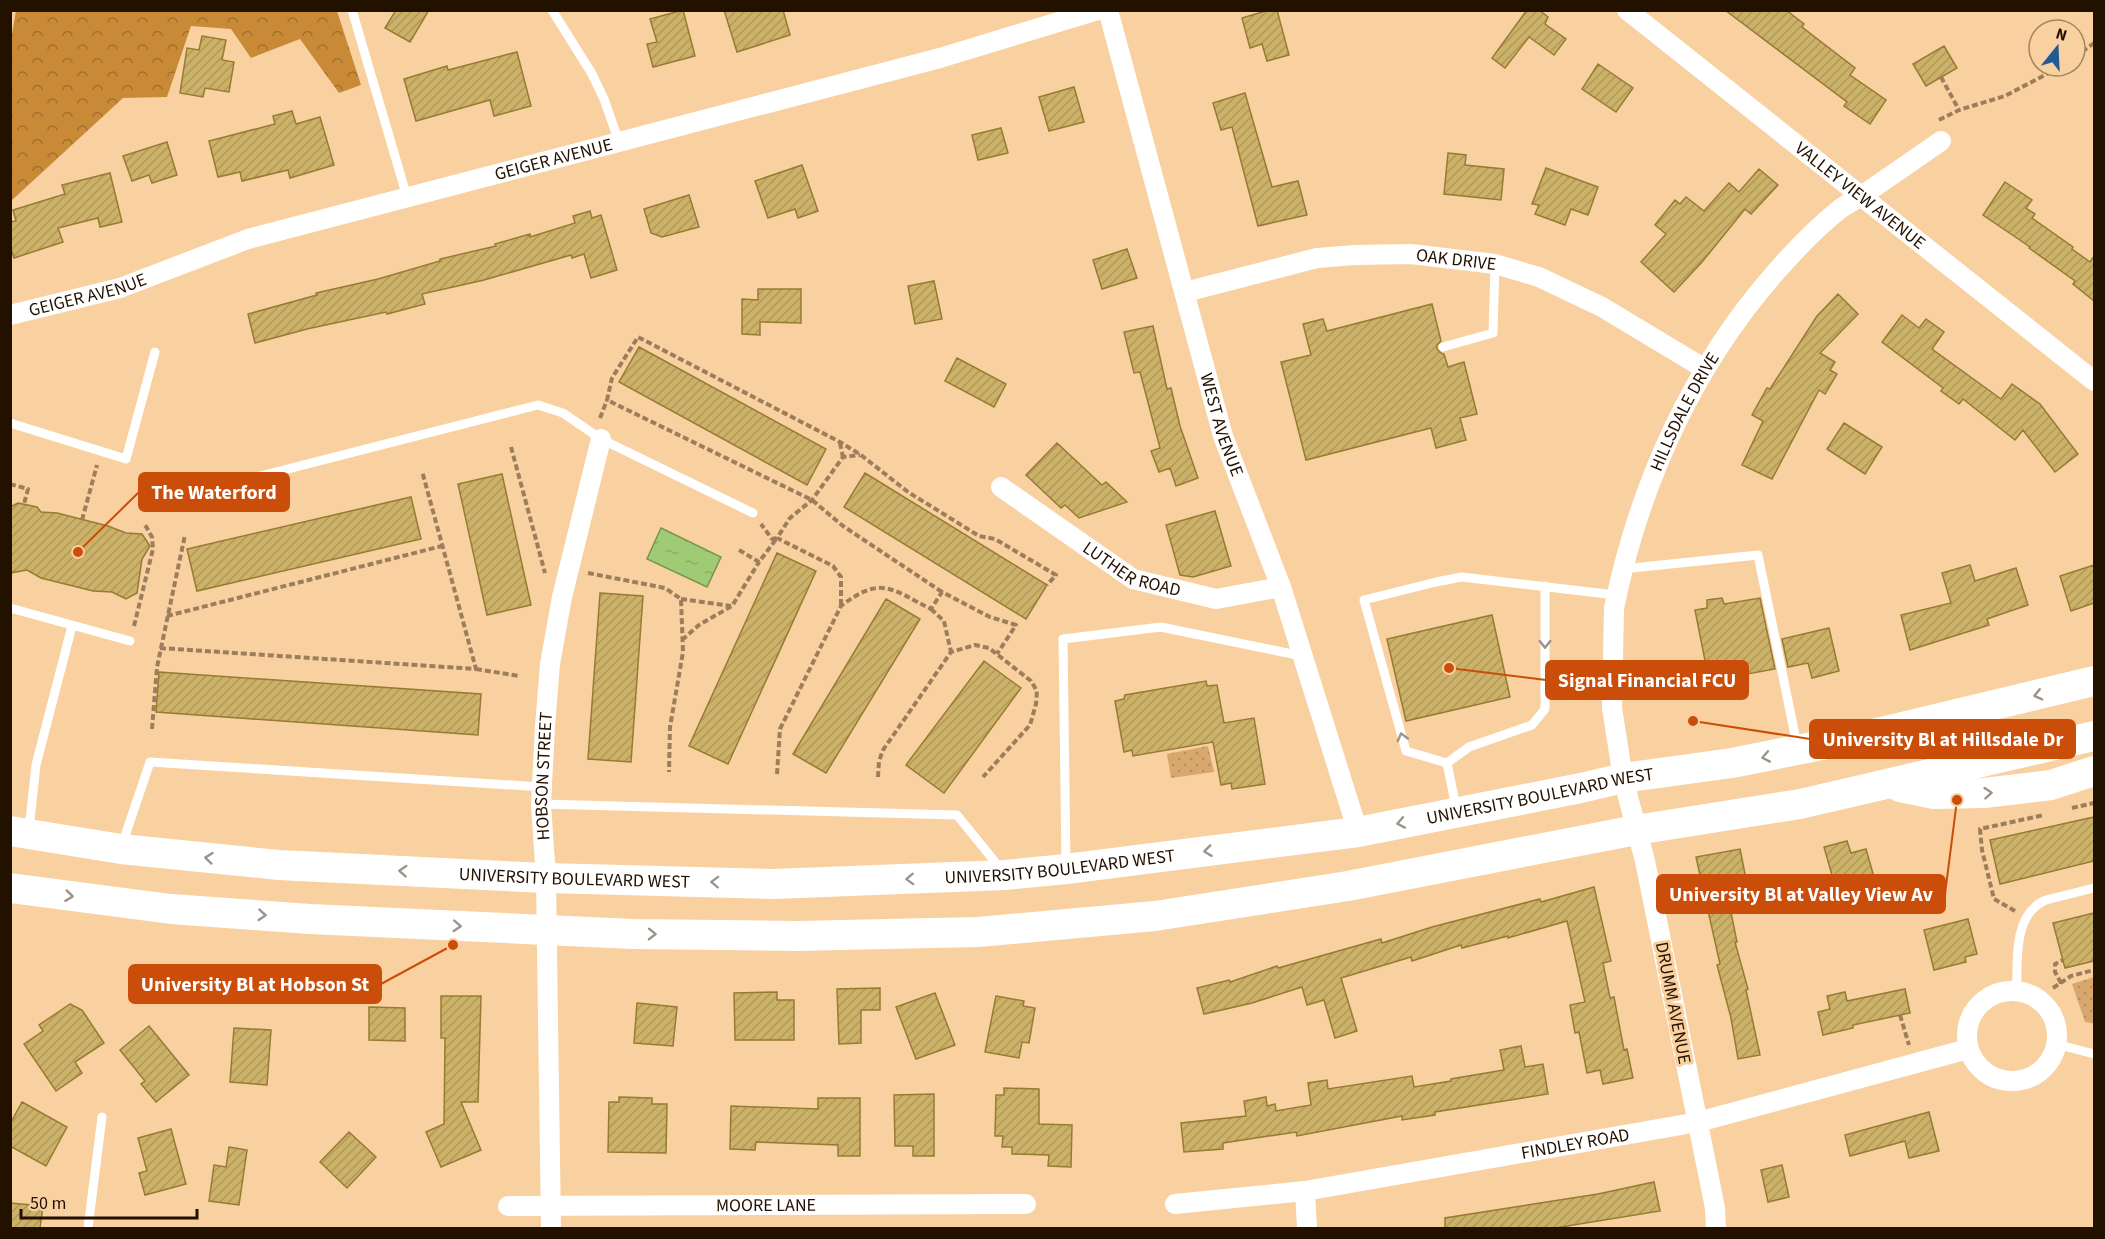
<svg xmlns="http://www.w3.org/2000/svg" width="2105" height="1239" font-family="'Source Sans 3',sans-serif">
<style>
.forest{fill:url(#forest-crowns)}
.park{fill:url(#park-dots)}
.water{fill:url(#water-ripples);stroke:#7a9352;stroke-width:1.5}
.building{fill:url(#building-hatch);stroke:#957c32;stroke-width:1.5}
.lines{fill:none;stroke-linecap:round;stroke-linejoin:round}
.path{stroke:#9d7e5c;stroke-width:4;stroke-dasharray:6 3;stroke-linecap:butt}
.lane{stroke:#fff;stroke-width:9}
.street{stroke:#fff;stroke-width:20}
.primary{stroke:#fff;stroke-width:30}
.oneway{stroke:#9c948c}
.labels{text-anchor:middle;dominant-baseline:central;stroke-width:6;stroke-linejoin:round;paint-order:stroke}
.street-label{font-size:18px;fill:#231100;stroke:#f9d0a0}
.leader{fill:none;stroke:#ca4e0a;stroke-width:2}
.callout-dot{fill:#ca4e0a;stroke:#f9d0a0;stroke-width:2}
.callout{fill:#ca4e0a;stroke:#ca4e0a;stroke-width:2}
.callout-label{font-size:20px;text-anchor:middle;font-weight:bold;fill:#fff}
</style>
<defs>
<pattern id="forest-crowns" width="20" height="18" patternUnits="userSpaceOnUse" patternTransform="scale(1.5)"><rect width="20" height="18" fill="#c88a37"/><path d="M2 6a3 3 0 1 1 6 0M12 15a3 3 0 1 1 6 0" fill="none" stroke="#a26f2c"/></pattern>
<pattern id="park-dots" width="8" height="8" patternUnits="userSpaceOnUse" patternTransform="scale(1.5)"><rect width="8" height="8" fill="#d8a76d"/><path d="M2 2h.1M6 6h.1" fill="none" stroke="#b98f5d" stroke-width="1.8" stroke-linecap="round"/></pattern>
<pattern id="water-ripples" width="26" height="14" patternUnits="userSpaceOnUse" patternTransform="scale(1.5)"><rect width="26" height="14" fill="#a0cb75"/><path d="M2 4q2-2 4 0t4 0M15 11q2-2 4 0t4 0" fill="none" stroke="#8aad63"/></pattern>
<pattern id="building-hatch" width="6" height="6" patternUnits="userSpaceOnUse" patternTransform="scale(1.5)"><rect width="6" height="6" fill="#ccb269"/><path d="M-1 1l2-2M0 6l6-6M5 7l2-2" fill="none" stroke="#af9859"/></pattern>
</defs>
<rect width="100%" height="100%" fill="#f9d0a0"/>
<path class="forest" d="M 16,11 L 337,11 L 361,85 L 339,93 L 300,39 L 251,58 L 231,29 L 191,26 L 167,97 L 123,98 L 11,201 L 10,45 Z"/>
<path class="park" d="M 1208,746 L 1214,772 L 1171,778 L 1167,754 Z
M 2094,977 L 2094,1023 L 2085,1022 L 2072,984 Z"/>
<path class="water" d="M 661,528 L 721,557 L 707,587 L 647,559 Z"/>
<path class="building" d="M 396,10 L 429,10 L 410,42 L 385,28 Z
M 683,10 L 695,56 L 653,67 L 647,44 L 657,42 L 650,19 Z
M 724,10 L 783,10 L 790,35 L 737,52 Z
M 1269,10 L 1277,10 L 1289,55 L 1267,61 L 1262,44 L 1250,48 L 1242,18 Z
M 1527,10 L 1539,10 L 1548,17 L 1545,24 L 1566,39 L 1554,55 L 1529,37 L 1505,68 L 1492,58 Z
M 1725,10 L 1786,10 L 1804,24 L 1802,27 L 1855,68 L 1850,75 L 1886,100 L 1870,124 L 1844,106 L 1847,102 Z
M 202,36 L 226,40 L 222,60 L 234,62 L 229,92 L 205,88 L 203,97 L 180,93 L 187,48 L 199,50 Z
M 1944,46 L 1957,68 L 1926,86 L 1913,64 Z
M 517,52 L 531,106 L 494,116 L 490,100 L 416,121 L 404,79 L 447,66 L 448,70 Z
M 1598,64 L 1633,88 L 1616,112 L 1582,89 Z
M 1074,87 L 1084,122 L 1049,131 L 1039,97 Z
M 1245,93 L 1272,187 L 1298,181 L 1307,215 L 1258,226 L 1232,127 L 1221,130 L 1213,103 Z
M 292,111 L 296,124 L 320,117 L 334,165 L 290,178 L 288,170 L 242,181 L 240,172 L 218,177 L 209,141 L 275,124 L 273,116 Z
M 1001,128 L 1008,153 L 978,160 L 972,135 Z
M 167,142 L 177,175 L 152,183 L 149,175 L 132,181 L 123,156 Z
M 1448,153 L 1466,155 L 1465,165 L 1504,169 L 1501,200 L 1444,194 Z
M 802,165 L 818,211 L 798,218 L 795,209 L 768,218 L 755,181 Z
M 1546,168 L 1598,187 L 1588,215 L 1571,209 L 1565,225 L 1535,214 L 1539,205 L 1532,204 Z
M 1759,169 L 1778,185 L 1751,214 L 1745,209 L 1702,262 L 1674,292 L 1641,262 L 1666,234 L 1655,225 L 1675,200 L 1680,204 L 1686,197 L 1704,211 L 1729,183 L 1739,192 Z
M 110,173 L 122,222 L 100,227 L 98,218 L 58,228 L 63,242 L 14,258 L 10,246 L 10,222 L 16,221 L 13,210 L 65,194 L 62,185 Z
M 2005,182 L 2032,200 L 2026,208 L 2035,214 L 2032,218 L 2073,247 L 2072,249 L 2090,262 L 2094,256 L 2094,301 L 2073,284 L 2075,281 L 2029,248 L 2030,247 L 1983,215 Z
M 689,195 L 699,227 L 662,237 L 651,233 L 644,209 Z
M 590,211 L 592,218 L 601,215 L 617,270 L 591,278 L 584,254 L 572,258 L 571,255 L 484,280 L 422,294 L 425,304 L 387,314 L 386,312 L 307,329 L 255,343 L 248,314 L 317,295 L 316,293 L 378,279 L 440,261 L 440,259 L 496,246 L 495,244 L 530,234 L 530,237 L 575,223 L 573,216 Z
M 1127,249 L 1137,278 L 1102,289 L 1093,260 Z
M 934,281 L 942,319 L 915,324 L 908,286 Z
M 758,289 L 801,289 L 801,323 L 760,322 L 760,335 L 742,334 L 742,299 L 758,300 Z
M 1838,294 L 1858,314 L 1820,353 L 1835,362 L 1830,370 L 1837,374 L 1825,394 L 1819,390 L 1772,479 L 1742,465 L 1763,421 L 1752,415 L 1767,388 L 1770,389 L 1817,316 Z
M 1432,304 L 1441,341 L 1437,345 L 1437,349 L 1441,353 L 1444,354 L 1448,367 L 1464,362 L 1477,414 L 1460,418 L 1466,440 L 1436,448 L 1431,428 L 1306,460 L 1281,362 L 1311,355 L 1303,324 L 1323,319 L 1327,331 Z
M 1902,315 L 1919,328 L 1926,319 L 1944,332 L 1932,349 L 2001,399 L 2012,384 L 2040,404 L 2078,454 L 2055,472 L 2023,430 L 2015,440 L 1963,399 L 1959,404 L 1941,391 L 1943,388 L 1882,342 Z
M 1153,326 L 1167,389 L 1171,388 L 1180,426 L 1198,478 L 1176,486 L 1170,468 L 1159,472 L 1151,451 L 1160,448 L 1140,372 L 1134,373 L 1124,332 Z
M 639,347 L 826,449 L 807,485 L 619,382 Z
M 957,358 L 1006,384 L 994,407 L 945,381 Z
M 1844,423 L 1882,447 L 1865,474 L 1827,449 Z
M 1057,443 L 1102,485 L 1106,482 L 1127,502 L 1079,518 L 1065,505 L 1061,508 L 1026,475 Z
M 865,473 L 1047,585 L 1026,619 L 844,507 Z
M 502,474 L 531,605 L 487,615 L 458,484 Z
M 411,497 L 421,539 L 197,591 L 187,549 Z
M 18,503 L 37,507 L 41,512 L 57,513 L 108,526 L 126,533 L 142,534 L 150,546 L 142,559 L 137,593 L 126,599 L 112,592 L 93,591 L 41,578 L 27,570 L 10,573 L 10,507 Z
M 1215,511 L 1231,566 L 1193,577 L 1180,575 L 1166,525 Z
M 777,553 L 816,571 L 728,764 L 689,746 Z
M 1970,565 L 1975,581 L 2016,568 L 2028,605 L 1987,619 L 1989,625 L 1910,650 L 1901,615 L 1951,603 L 1942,573 Z
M 2094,565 L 2094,603 L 2071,611 L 2060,576 Z
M 600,593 L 643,596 L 631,762 L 588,759 Z
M 1722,598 L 1724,604 L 1760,598 L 1775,669 L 1709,681 L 1695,610 L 1707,608 L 1707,600 Z
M 886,599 L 920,619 L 826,773 L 793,754 Z
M 1492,615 L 1510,697 L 1406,721 L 1387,639 Z
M 1829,628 L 1839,671 L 1812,678 L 1808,663 L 1788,667 L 1782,639 Z
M 984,661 L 1021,688 L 944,793 L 906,765 Z
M 159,672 L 481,694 L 478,735 L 156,712 Z
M 1206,681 L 1207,686 L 1217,685 L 1224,723 L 1254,718 L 1265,784 L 1232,789 L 1231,783 L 1221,785 L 1213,742 L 1133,756 L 1132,750 L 1124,752 L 1115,701 L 1124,699 L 1125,695 Z
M 2094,817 L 2094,861 L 2000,884 L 1990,840 Z
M 1847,841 L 1851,853 L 1866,849 L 1878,891 L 1855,898 L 1853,892 L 1838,896 L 1824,847 Z
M 1740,849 L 1746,879 L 1725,883 L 1737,942 L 1735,942 L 1748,989 L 1746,990 L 1760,1055 L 1738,1059 L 1731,1018 L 1717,965 L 1720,964 L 1696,857 Z
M 1594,887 L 1611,961 L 1603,963 L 1610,998 L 1614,997 L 1624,1050 L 1627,1049 L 1633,1078 L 1603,1084 L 1600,1070 L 1587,1073 L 1579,1032 L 1575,1033 L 1570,1005 L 1585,1002 L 1567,921 L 1508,938 L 1508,936 L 1462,948 L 1461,945 L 1412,961 L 1411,957 L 1341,978 L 1357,1031 L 1335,1038 L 1324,1000 L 1307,1005 L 1302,987 L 1252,1003 L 1204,1014 L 1197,988 L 1229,980 L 1230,982 L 1277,966 L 1278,968 L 1381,939 L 1382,943 L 1432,927 L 1540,899 L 1541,902 Z
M 2094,913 L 2094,961 L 2065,968 L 2053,923 Z
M 1968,919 L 1977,954 L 1965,957 L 1966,962 L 1934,970 L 1924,930 Z
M 880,988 L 880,1010 L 861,1010 L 861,1043 L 839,1044 L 837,989 Z
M 1905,989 L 1910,1013 L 1853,1025 L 1853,1028 L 1823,1035 L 1818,1012 L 1830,1009 L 1827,996 L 1845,992 L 1847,1001 Z
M 777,992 L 777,1000 L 794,1000 L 794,1040 L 735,1040 L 734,993 Z
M 935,993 L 955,1045 L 916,1059 L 896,1007 Z
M 441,996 L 481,996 L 478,1102 L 461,1102 L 481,1150 L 441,1167 L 426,1132 L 444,1124 L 445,1038 L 441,1038 Z
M 996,996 L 1024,1001 L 1023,1006 L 1035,1008 L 1029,1043 L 1022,1042 L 1019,1058 L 985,1052 Z
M 637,1003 L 677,1007 L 673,1046 L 634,1043 Z
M 70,1004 L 82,1010 L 104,1043 L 75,1062 L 82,1073 L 56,1091 L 24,1044 L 43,1031 L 39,1025 Z
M 369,1007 L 405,1008 L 405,1041 L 369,1040 Z
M 149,1026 L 189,1075 L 156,1102 L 141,1084 L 145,1081 L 120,1050 Z
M 234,1028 L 271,1030 L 267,1085 L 230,1082 Z
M 1521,1046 L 1525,1067 L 1543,1064 L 1548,1094 L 1435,1112 L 1435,1115 L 1402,1120 L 1402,1116 L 1297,1136 L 1296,1132 L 1223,1143 L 1223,1149 L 1184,1152 L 1181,1123 L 1246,1116 L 1244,1101 L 1266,1097 L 1267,1106 L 1275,1104 L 1276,1111 L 1311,1105 L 1308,1083 L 1327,1080 L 1328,1089 L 1412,1076 L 1414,1087 L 1451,1081 L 1451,1079 L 1504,1070 L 1500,1050 Z
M 1004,1088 L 1039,1089 L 1039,1124 L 1072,1125 L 1071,1167 L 1048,1166 L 1049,1155 L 1012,1154 L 1012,1147 L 1002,1147 L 1003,1136 L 995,1136 L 996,1095 L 1004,1095 Z
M 934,1094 L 934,1156 L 913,1156 L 913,1146 L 895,1146 L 894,1095 Z
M 619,1097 L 652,1098 L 652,1104 L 667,1104 L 666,1153 L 608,1152 L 609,1102 L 619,1102 Z
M 818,1098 L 860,1098 L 860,1156 L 838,1156 L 838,1145 L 756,1142 L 755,1150 L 730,1149 L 731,1106 L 818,1109 Z
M 22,1102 L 67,1127 L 46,1166 L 10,1146 L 10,1124 Z
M 1929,1112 L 1939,1151 L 1909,1158 L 1905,1141 L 1850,1156 L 1845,1135 Z
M 171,1129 L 186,1184 L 145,1195 L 139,1173 L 147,1171 L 138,1138 Z
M 349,1132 L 376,1157 L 347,1188 L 320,1162 Z
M 229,1147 L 247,1150 L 239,1205 L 209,1201 L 214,1165 L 226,1167 Z
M 1782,1165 L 1789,1197 L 1768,1202 L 1761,1170 Z
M 1654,1182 L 1660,1211 L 1555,1228 L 1445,1228 L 1445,1218 L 1598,1194 Z
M 10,1203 L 43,1206 L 40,1228 L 10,1228 Z"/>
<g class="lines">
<path class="path" d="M 2075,57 L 2094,43
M 1941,77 L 1959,110
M 1939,120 L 1959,110 L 2005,96 L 2062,66
M 600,418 L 607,400
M 840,443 L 843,457
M 511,447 L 545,573
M 10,484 L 28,489 L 24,504
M 82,520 L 97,465
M 739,550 L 759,562 L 777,538 L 772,539 L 761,524
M 588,573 L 665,588 L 681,599 L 683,652 L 670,727 L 669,772
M 942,592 L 843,526 L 812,500 L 607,400 L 612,378 L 638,337 L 840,442 L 861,455 L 908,492 L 979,536 L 995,539 L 1056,575 L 1047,585
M 681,599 L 731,606
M 841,605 L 841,577 L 833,566 L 777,538 L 790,518 L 812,500 L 843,457 L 860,455
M 931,609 L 944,621 L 951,652
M 167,616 L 442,546
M 134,626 L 153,549 L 152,537 L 144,523
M 682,640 L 699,625 L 732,606 L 759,562
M 160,648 L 476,669 L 422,471
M 476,669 L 519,676
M 152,729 L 157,667 L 185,535
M 777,774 L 780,729 L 841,606 C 881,575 891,589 931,609 L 942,592 L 990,617 L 1016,625 L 997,654
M 878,777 L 879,761 L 883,750 L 951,652 L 975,645 L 989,648 L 1031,681 L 1037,691 L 1036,704 L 1030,725 L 983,777
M 2072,808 L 2094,803
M 2015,911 L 1994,899 L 1982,850 L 1980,829 L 2044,815
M 2061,983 L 2055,972 L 2055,964 L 2063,960
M 2053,988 L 2071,976 L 2094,970
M 1900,1015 L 1909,1045"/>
<path class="lane" d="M 352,10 L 407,197
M 552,10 L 592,74 L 604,99 L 619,142
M 1443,347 L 1493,333 L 1495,264
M 10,423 L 126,459 L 155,352
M 221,486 L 538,405 L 563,413 L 601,439 L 753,513
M 1622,569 L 1758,555 L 1797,745
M 1545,586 L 1545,709 L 1532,725 L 1469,747 L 1447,763 L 1406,751 L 1364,600 L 1436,582 L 1462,577 L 1616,595
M 10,608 L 130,641
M 1447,763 L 1456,807
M 541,804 L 957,815 L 1000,868
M 29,829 L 36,765 L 72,626
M 122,845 L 150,762 L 542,787
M 1066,865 L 1063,639 L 1161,627 L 1302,656
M 2017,991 C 2017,962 2013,913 2046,900 L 2094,888
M 2056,1044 L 2094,1054
M 88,1228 L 102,1117"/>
<g class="street">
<path id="s1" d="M 1108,10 L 1223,436 L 1281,587 L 1358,832"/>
<path id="s2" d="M 1627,10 L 2094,381"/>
<path id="s3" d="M 1185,292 L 1317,258 L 1355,255 L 1411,254 L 1495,264 L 1539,277 L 1602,307 L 1705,369"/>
<path id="s4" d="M 10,315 L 120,288 L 248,239 L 940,58 L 1098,10"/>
<path id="s5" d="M 1001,487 L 1133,579 L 1216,599 L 1281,587"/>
<circle cx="2012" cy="1036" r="45"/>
<path d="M 1305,1191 L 1307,1228"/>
<path id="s6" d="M 1175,1204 L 1305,1191 L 1698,1122 L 1968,1049"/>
<path id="s7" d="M 508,1206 L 1026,1204"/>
<path id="s8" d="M 551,1228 L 546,878 L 541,804 L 545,726 L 550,664 L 562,597 L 601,439"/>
<path id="s9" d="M 1716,1228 L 1715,1208 L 1645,861 L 1623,778 L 1612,708 L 1614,608 C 1639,486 1692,367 1775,273 C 1795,250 1816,228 1840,209 C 1847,204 1855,200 1863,195 C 1889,177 1915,159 1941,141"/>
</g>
<g class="primary">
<path d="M 1900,787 L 1934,794 L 1984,793 L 2051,785 L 2094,771"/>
<path id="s10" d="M 10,831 L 121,849 L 279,865 L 546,878 L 773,884 L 1005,875 L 1066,869 L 1358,832 L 1581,788 L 1623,778 L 1732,763 L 1852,739 L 2094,681"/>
<path d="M 10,888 L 171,909 L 310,919 L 633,934 L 796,936 L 978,932 L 1155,916 L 1348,886 L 1636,830 L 1800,804 L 2094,736"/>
</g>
</g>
<defs><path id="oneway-chevron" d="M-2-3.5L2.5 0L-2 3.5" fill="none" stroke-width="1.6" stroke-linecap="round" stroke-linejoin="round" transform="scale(1.5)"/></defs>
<g class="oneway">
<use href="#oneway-chevron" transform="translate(1545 644) rotate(90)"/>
<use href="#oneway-chevron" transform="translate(2038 695) rotate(167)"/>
<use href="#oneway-chevron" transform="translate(1402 737) rotate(-105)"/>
<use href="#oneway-chevron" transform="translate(1766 757) rotate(169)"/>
<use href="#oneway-chevron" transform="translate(1988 793) rotate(-5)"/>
<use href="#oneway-chevron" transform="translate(1401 823) rotate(169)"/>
<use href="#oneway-chevron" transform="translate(1208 851) rotate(173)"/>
<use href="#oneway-chevron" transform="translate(209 858) rotate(-174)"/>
<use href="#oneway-chevron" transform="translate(403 871) rotate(-177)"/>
<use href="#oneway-chevron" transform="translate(910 879) rotate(178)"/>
<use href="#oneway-chevron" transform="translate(715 882) rotate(-178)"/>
<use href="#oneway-chevron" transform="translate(69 896) rotate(7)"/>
<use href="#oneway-chevron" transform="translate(262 915) rotate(4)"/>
<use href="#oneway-chevron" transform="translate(457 926) rotate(3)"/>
<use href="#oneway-chevron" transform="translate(652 934) rotate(1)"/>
</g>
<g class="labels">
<g class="street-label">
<text stroke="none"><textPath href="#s4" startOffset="566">GEIGER AVENUE</textPath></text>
<text stroke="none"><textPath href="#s2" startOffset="298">VALLEY VIEW AVENUE</textPath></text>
<text stroke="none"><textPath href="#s3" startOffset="276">OAK DRIVE</textPath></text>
<text stroke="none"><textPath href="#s4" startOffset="80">GEIGER AVENUE</textPath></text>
<text stroke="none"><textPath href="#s9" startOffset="840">HILLSDALE DRIVE</textPath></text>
<text stroke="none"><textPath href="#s1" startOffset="430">WEST AVENUE</textPath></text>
<text stroke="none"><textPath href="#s5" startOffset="156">LUTHER ROAD</textPath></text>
<text stroke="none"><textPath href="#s8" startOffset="452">HOBSON STREET</textPath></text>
<text stroke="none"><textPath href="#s10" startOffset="1539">UNIVERSITY BOULEVARD WEST</textPath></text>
<text stroke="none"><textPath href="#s10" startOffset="1053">UNIVERSITY BOULEVARD WEST</textPath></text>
<text stroke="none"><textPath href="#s10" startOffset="567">UNIVERSITY BOULEVARD WEST</textPath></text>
<text transform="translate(1673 1003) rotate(79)">DRUMM AVENUE</text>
<text stroke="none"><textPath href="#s6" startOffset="405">FINDLEY ROAD</textPath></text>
<text stroke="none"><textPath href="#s7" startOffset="258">MOORE LANE</textPath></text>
</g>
</g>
<path class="leader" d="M78 552L139 492M1449 668L1546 680M1693 721L1810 739M1957 800L1945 894M453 945L381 984"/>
<g class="callout-dot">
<circle cx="78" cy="552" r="6"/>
<circle cx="1449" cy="668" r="6"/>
<circle cx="1693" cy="721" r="6"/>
<circle cx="1957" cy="800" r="6"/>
<circle cx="453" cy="945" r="6"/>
</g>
<g class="callout">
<rect x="139" y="473" width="150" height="38" rx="6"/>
<rect x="1546" y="661" width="202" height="38" rx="6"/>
<rect x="1810" y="720" width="265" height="38" rx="6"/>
<rect x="1657" y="875" width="288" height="38" rx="6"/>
<rect x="129" y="965" width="252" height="38" rx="6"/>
</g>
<g class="callout-label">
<text x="214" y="499">The Waterford</text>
<text x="1647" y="687">Signal Financial FCU</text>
<text x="1943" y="746">University Bl at Hillsdale Dr</text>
<text x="1801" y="901">University Bl at Valley View Av</text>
<text x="255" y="991">University Bl at Hobson St</text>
</g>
<rect width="2105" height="1239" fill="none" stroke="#231100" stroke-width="24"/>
<g transform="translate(2057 48) rotate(18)"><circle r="28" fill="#f9d0a0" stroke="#a38460" stroke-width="1.5"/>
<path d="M0-4.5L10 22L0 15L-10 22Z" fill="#215b92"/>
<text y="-9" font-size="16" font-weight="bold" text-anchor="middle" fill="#231100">N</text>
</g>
<path d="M21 1209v9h176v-9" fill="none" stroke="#231100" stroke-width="3"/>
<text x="30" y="1209" font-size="18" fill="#231100" stroke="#f9d0a0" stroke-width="4.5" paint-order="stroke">50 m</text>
</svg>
